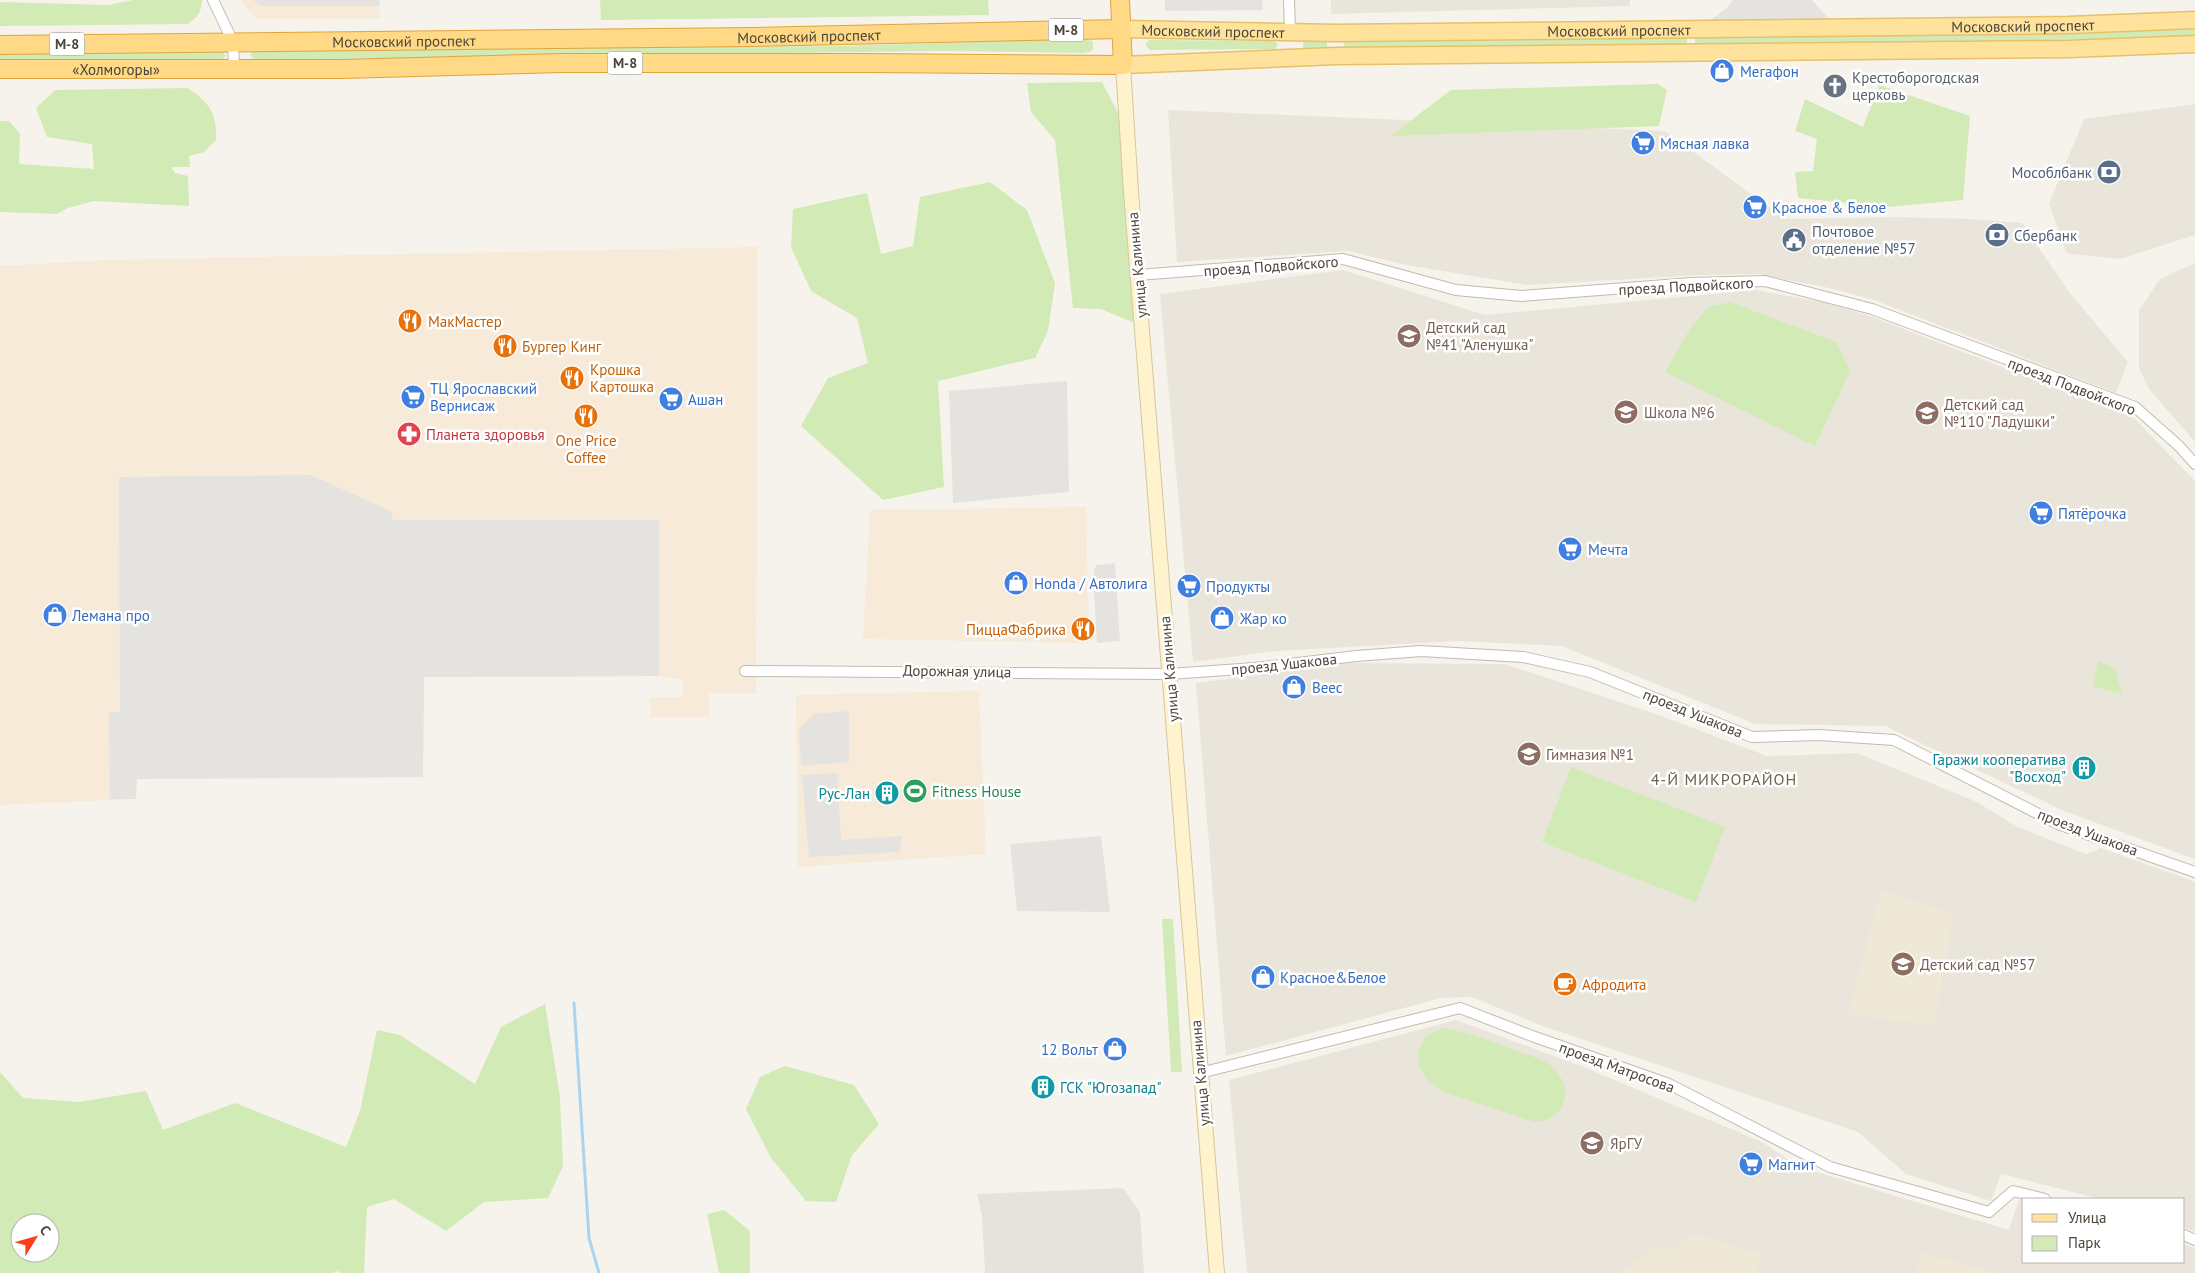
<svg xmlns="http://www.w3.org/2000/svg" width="2195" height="1273" font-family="'PT Sans',sans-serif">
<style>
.residential{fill:#eae5da}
.commercial{fill:#f7ead8}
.industrial{fill:#e6e2dd}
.education{fill:#efe8d6}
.green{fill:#d2eab5;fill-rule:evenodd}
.parking{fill:#e5e3e0}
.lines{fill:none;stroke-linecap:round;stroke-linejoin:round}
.stream{stroke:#a9d4f2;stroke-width:3}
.minor-casing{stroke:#c2bbae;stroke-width:12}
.secondary-casing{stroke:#d6c79b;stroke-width:16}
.primary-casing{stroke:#e6c16a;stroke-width:19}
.trunk-casing{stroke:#e0a43c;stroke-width:20}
.minor{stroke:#fff;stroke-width:10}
.secondary{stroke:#fff3cd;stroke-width:14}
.primary{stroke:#ffe39c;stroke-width:16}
.trunk{stroke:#ffd985;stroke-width:18}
.labels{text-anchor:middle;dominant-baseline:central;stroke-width:5;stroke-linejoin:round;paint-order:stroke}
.shield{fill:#fff;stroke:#817c74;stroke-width:1}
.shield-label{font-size:14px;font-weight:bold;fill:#4b4439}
.street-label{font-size:15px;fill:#4b4439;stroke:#fff}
.shop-label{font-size:15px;fill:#366cbe;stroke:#fff;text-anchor:start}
.worship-label{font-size:15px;fill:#5b616d;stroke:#fff;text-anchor:start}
.service-label{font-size:15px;fill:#4e5e75;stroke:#fff;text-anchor:start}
.food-label{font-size:15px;fill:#c56008;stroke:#fff;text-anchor:start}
.education-label{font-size:15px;fill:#785e54;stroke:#fff;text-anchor:start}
.health-label{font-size:15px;fill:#be3a42;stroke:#fff;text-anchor:start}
.culture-label{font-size:15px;fill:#0d838f;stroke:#fff;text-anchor:end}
.leisure-label{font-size:15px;fill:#27864d;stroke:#fff;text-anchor:start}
.neighbourhood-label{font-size:16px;letter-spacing:1px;fill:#6e6250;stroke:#fff}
</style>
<rect width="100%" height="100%" fill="#f6f3ec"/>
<path class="residential" d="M 1331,0 L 1630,0 L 1630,6 L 1331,14 Z
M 2195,104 L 2195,235 L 2120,259 L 2072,254 L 2066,252 L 2049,204 L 2084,119 Z
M 1168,110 L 1665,131 L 1785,219 L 1897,217 L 1972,219 L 2022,223 L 2069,292 L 2128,362 L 2116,393 L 1874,300 L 1829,288 L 1758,274 L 1702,275 L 1528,285 L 1407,265 L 1348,251 L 1177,262 Z
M 2195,263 L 2195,442 L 2149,389 L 2139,368 L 2139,310 L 2160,279 Z
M 1343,270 L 1485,315 L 1756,290 L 1826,303 L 1870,316 L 2134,418 L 2195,481 L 2195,859 L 2064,811 L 1885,726 L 1755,724 L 1562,646 L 1457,641 L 1276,651 L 1193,662 L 1160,294 Z
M 1349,663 L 1505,664 L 1656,714 L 1767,756 L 1857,753 L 1977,802 L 2016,826 L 2086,854 L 2101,848 L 2195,882 L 2195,1232 L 2184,1227 L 2184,1199 L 2100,1199 L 2001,1174 L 1991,1201 L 1906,1174 L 1858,1132 L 1543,1026 L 1472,997 L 1441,998 L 1226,1056 L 1196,683 Z
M 1456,1020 L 1581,1066 L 1762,1142 L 1800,1167 L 2009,1230 L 2019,1200 L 2024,1201 L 2024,1262 L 2184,1262 L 2184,1243 L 2195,1249 L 2195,1273 L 1247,1273 L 1229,1080 Z"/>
<path class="commercial" d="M 241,0 L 379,0 L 380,18 L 259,19 L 250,12 Z
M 758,247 L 756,694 L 709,694 L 709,717 L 650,717 L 650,698 L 683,697 L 682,679 L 659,676 L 424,677 L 423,777 L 137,779 L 136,799 L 0,805 L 0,266 L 106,260 Z
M 1086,507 L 1089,643 L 863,639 L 870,510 Z
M 979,691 L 986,854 L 798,867 L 796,695 Z"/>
<path class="industrial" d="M 1123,1188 L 1140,1212 L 1144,1273 L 985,1273 L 982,1216 L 977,1194 Z"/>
<path class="education" d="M 1881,891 L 1954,913 L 1934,1025 L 1848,1015 Z
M 1693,1233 L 1761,1254 L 1756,1273 L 1620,1273 L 1657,1246 L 1673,1251 Z
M 1922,1253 L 1997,1273 L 1917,1273 Z"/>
<path class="green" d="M 133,0 L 202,0 C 202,12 197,17 188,24 L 0,26 L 0,2 L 108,5 Z
M 600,0 L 988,0 L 989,15 L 601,20 Z
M 2195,29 L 2195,35 L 2069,40 L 1695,44 L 1695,38 L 2069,34 Z
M 1687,38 L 1687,44 L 1344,48 L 1344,42 Z
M 1080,39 L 1093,41 L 1093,49 L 1090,52 L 1082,53 L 941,51 L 255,60 L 250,55 L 254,50 L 844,46 Z
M 1149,40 L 1274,41 L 1278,44 L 1275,49 L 1150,50 L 1145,45 Z
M 1303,42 L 1327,42 L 1327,48 L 1303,48 Z
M 222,51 L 226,56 L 221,60 L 0,63 L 0,53 Z
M 1102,82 L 1119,115 L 1135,323 L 1101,309 L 1073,308 L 1055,140 L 1031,112 L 1027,83 Z
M 1658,84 L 1667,90 L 1659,126 L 1390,136 L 1451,90 Z
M 1879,85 L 1970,116 L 1963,200 L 1888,207 L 1798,198 L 1795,172 L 1813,171 L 1817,139 L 1795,131 L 1805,99 L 1863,127 Z
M 188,88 C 210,103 217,114 216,140 L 204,152 L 189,156 L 190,167 L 171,167 L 175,173 L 188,176 L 189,206 L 94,201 L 68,208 L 57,214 L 0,212 L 0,121 L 9,121 L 20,134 L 19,164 L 94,169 L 92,144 L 47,137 L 36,108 L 55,90 Z
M 990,182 L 1027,210 L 1055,283 L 1048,331 L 1035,358 L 938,381 L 944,487 L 883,500 L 801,426 L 828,378 L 868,363 L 857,318 L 811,291 L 791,247 L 793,209 L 867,193 L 881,254 L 913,246 L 920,197 Z
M 1730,302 L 1836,342 L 1850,371 L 1815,446 L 1665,372 L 1691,327 L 1709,307 Z
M 2098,661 L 2115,669 L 2122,694 L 2093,686 Z
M 1571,767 L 1725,827 L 1696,902 L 1542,842 Z
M 1162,919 L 1173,919 L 1182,1072 L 1171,1072 Z
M 545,1004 L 560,1097 L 563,1166 L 548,1198 L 484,1202 L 446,1231 L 394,1199 L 367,1207 L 364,1273 L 341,1273 L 338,1271 L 333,1273 L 0,1273 L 0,1072 L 23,1098 L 79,1102 L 146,1091 L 163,1130 L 235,1103 L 346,1147 L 360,1111 L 377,1030 L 400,1035 L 475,1084 L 501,1027 ZM 20,1223 L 50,1223 L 50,1253 L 20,1253 Z
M 1443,1028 C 1469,1032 1492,1042 1517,1051 C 1526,1055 1537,1057 1546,1062 C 1559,1070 1569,1087 1564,1101 C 1559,1116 1548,1120 1535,1122 L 1443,1092 L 1428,1080 L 1419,1066 L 1418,1050 L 1427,1035 Z
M 785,1066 L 854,1085 L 879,1124 L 852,1155 L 836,1202 L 806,1201 L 771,1158 L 746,1109 L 760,1077 Z
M 724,1210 L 750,1231 L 750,1273 L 719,1273 L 707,1214 Z"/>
<path class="parking" d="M 253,0 L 379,0 L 380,6 L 261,6 Z
M 1165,0 L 1262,0 L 1263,10 L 1165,11 Z
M 1733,0 L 1812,0 L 1829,19 L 1708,22 L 1727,8 Z
M 1067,381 L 1069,492 L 953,503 L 949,391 Z
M 311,475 L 390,511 L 392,514 L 393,520 L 659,520 L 659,676 L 424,677 L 423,777 L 137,779 L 136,799 L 110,799 L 109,712 L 120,712 L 119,477 Z
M 1115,563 L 1120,641 L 1097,643 L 1093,575 L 1096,565 Z
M 849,711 L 849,762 L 801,766 L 799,728 L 814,714 Z
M 837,773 L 841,840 L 902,836 L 900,852 L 809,857 L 802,775 Z
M 1101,836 L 1110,912 L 1017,911 L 1010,844 Z"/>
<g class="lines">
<path class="stream" d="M 574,1003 L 589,1238 L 599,1273"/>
<defs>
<path id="minor" d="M 213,0 L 233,42 L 234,68
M 1289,0 L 1290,33
M 1138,275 L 1343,259 L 1456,290 L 1521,296 L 1692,283 L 1765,281 L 1872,309 L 2135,407 L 2179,446 L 2195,464
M 745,671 L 1169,674 L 1255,668 L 1356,656 L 1421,651 L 1523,657 L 1590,672 L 1752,737 L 1819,735 L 1894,740 L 2058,824 L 2195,872
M 1200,1073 L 1460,1008 L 1532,1036 L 1669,1084 L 1830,1167 L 1989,1212 L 2013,1191 L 2045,1199
M 2184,1235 L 2195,1240"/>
<path id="secondary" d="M 1123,65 L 1131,192 L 1217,1273"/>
<g id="primary">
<path id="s1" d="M 1121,29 L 1336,33 L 2069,25 L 2195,20"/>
<path d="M 1123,65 L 1336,56 L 2069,49 L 2195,44"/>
</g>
<g id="trunk">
<path id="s2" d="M 0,45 L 753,37 L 1121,29"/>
<path id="s3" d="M 0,69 L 341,69 L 561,63 L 869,63 L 1123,65 L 1120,0"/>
</g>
</defs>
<use href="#minor" class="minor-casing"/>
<use href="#secondary" class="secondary-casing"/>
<use href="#primary" class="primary-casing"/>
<use href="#trunk" class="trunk-casing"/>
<use href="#minor" class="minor"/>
<use href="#secondary" class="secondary"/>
<use href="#primary" class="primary"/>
<use href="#trunk" class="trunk"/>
</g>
<defs>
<symbol id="shop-disc" viewBox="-11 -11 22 22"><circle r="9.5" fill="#3f7fe0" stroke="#fff"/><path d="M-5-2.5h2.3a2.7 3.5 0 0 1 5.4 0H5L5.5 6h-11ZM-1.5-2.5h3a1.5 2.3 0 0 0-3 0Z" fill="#fff"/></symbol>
<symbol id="church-disc" viewBox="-11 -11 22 22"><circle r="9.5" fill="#6b7280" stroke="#fff"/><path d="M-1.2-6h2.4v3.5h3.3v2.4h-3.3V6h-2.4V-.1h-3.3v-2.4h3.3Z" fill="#fff"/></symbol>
<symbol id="supermarket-disc" viewBox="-11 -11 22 22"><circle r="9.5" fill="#3f7fe0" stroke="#fff"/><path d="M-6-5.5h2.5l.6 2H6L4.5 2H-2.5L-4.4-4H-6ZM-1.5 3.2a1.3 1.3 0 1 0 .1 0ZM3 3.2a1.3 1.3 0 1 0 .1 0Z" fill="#fff"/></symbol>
<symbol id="bank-disc" viewBox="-11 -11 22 22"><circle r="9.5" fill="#5c6f8a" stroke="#fff"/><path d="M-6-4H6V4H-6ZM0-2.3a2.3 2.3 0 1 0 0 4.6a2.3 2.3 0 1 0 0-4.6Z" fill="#fff"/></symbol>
<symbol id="civic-disc" viewBox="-11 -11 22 22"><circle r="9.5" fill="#5c6f8a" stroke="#fff"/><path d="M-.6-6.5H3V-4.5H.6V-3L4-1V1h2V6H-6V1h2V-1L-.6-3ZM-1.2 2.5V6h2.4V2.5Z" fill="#fff"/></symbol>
<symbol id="restaurant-disc" viewBox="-11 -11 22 22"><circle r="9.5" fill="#e8710a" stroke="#fff"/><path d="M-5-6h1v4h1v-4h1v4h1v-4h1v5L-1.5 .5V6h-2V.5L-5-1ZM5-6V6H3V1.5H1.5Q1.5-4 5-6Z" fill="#fff"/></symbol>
<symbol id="school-disc" viewBox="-11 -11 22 22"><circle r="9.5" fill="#8d6e63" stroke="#fff"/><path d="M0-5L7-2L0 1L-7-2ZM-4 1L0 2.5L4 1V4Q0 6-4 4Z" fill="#fff"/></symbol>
<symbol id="pharmacy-disc" viewBox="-11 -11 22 22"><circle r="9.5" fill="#e0444e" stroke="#fff"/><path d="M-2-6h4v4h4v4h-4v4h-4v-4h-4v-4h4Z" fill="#fff"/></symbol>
<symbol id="building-disc" viewBox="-11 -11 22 22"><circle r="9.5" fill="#0f9aa8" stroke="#fff"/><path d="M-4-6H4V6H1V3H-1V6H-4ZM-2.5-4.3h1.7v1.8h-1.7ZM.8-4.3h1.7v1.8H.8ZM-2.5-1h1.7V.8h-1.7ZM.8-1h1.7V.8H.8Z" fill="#fff"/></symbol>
<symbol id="stadium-disc" viewBox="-11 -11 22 22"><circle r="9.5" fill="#2e9e5b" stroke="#fff"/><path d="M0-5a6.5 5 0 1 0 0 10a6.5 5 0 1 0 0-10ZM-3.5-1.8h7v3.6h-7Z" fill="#fff"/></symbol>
<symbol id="cafe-disc" viewBox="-11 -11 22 22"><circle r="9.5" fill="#e8710a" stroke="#fff"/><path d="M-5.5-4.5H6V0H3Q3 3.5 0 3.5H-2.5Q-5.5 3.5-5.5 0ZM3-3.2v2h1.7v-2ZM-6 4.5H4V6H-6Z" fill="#fff"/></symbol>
<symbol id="university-disc" viewBox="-11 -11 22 22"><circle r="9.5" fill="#8d6e63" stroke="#fff"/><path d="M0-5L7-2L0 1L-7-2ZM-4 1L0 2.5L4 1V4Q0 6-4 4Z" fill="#fff"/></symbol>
</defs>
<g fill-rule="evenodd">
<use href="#shop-disc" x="1708" y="57" width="28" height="28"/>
<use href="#church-disc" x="1821" y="72" width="28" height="28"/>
<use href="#supermarket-disc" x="1629" y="129" width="28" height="28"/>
<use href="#bank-disc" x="2095" y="158" width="28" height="28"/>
<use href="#supermarket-disc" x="1741" y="193" width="28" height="28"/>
<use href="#bank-disc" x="1983" y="221" width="28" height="28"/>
<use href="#civic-disc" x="1780" y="226" width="28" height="28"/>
<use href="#restaurant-disc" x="396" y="307" width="28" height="28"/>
<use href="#school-disc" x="1395" y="322" width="28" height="28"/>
<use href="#restaurant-disc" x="491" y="332" width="28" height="28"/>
<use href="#restaurant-disc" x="558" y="364" width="28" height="28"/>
<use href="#supermarket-disc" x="399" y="383" width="28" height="28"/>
<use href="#supermarket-disc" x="657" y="385" width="28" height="28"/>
<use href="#school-disc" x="1612" y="398" width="28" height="28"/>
<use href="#school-disc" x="1913" y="399" width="28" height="28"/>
<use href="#restaurant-disc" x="572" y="402" width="28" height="28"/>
<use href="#pharmacy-disc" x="395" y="420" width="28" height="28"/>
<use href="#supermarket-disc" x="2027" y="499" width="28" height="28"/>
<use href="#supermarket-disc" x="1556" y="535" width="28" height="28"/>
<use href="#shop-disc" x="1002" y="569" width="28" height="28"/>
<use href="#supermarket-disc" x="1175" y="572" width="28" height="28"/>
<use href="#shop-disc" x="41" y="601" width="28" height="28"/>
<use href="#shop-disc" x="1208" y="604" width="28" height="28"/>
<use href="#restaurant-disc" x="1069" y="615" width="28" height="28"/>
<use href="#shop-disc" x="1280" y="673" width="28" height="28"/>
<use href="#school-disc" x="1515" y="740" width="28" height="28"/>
<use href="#building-disc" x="2070" y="754" width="28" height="28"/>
<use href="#stadium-disc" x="901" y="777" width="28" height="28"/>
<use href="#building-disc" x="873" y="779" width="28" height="28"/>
<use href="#school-disc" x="1889" y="950" width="28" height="28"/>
<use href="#shop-disc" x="1249" y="963" width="28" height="28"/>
<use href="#cafe-disc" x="1551" y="970" width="28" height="28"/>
<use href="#shop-disc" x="1101" y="1035" width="28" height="28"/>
<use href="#building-disc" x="1029" y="1073" width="28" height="28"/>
<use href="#university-disc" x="1578" y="1129" width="28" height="28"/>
<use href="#supermarket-disc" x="1737" y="1150" width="28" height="28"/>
</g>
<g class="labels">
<g class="shield">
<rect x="1048.5" y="18.5" width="35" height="23" rx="4"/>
<rect x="49.5" y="32.5" width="35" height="23" rx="4"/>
<rect x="607.5" y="51.5" width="35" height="23" rx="4"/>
</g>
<g class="shield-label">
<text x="1066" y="30">М-8</text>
<text x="67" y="44">М-8</text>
<text x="625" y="63">М-8</text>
</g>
<g class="street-label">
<text stroke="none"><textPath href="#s1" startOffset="902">Московский проспект</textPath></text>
<text stroke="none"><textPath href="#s1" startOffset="498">Московский проспект</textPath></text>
<text stroke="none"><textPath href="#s1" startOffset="92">Московский проспект</textPath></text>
<text stroke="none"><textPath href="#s2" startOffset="809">Московский проспект</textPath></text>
<text stroke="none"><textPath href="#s2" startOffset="404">Московский проспект</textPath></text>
<text stroke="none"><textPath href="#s3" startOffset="116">«Холмогоры»</textPath></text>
<text transform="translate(1137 265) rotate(-95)">улица Калинина</text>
<text transform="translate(1271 266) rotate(-4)">проезд Подвойского</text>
<text transform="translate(1686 286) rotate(-3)">проезд Подвойского</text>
<text transform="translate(2072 386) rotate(21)">проезд Подвойского</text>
<text transform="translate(1284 664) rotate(-6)">проезд Ушакова</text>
<text transform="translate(1169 669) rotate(-95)">улица Калинина</text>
<text transform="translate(957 671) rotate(1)">Дорожная улица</text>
<text transform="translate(1693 713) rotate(22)">проезд Ушакова</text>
<text transform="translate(2088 832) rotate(21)">проезд Ушакова</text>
<text transform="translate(1617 1067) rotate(20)">проезд Матросова</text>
<text transform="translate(1200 1073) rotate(-95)">улица Калинина</text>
</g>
<g class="shop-label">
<text x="1740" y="71">Мегафон</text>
<text x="1660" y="143">Мясная лавка</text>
<text x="1772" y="207">Красное &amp; Белое</text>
<text x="430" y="388">ТЦ Ярославский<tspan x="430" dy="17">Вернисаж</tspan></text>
<text x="688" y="399">Ашан</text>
<text x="2058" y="513">Пятёрочка</text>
<text x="1588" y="549">Мечта</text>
<text x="1034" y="583">Honda / Автолига</text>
<text x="1206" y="586">Продукты</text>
<text x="72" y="615">Лемана про</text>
<text x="1240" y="618">Жар ко</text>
<text x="1312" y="687">Веес</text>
<text x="1280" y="977">Красное&amp;Белое</text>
<text x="1098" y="1049" text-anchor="end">12 Вольт</text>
<text x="1768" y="1164">Магнит</text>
</g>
<g class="worship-label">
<text x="1852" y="77">Крестоборогодская<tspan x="1852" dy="17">церковь</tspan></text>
</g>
<g class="service-label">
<text x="2092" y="172" text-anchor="end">Мособлбанк</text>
<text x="1812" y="231">Почтовое<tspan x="1812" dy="17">отделение №57</tspan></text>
<text x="2014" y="235">Сбербанк</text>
</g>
<g class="food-label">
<text x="428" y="321">МакМастер</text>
<text x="522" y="346">Бургер Кинг</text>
<text x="590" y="369">Крошка<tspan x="590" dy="17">Картошка</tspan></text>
<text x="586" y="440" text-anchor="middle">One Price<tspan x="586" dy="17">Coffee</tspan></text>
<text x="1066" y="629" text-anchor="end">ПиццаФабрика</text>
<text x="1582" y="984">Афродита</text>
</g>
<g class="education-label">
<text x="1426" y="327">Детский сад<tspan x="1426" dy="17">№41 "Аленушка"</tspan></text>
<text x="1944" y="404">Детский сад<tspan x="1944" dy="17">№110 "Ладушки"</tspan></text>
<text x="1644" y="412">Школа №6</text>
<text x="1546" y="754">Гимназия №1</text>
<text x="1920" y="964">Детский сад №57</text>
<text x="1610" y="1143">ЯрГУ</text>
</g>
<g class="health-label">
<text x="426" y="434">Планета здоровья</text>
</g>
<g class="culture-label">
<text x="2066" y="759">Гаражи кооператива<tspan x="2066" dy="17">"Восход"</tspan></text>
<text x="870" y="793">Рус-Лан</text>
<text x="1060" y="1087" text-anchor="start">ГСК "Югозапад"</text>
</g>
<g class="leisure-label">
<text x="932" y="791">Fitness House</text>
</g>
<g class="neighbourhood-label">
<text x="1724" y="779">4-Й МИКРОРАЙОН</text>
</g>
</g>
<rect x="2022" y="1198" width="162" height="65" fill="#ffffff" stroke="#b7b4b0"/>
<rect x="2032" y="1214" width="25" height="8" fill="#ffe39c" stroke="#b7b4b0"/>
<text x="2068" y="1223" font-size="15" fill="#4b4439">Улица</text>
<rect x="2032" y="1236" width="25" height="15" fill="#d2eab5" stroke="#b7b4b0"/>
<text x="2068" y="1248" font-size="15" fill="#4b4439">Парк</text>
<g transform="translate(35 1238) rotate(53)"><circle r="24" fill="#ffffff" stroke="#b7b4b0"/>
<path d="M0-4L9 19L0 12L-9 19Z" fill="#fc3f1d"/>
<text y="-8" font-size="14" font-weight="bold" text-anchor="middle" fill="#4b4439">С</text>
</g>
</svg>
